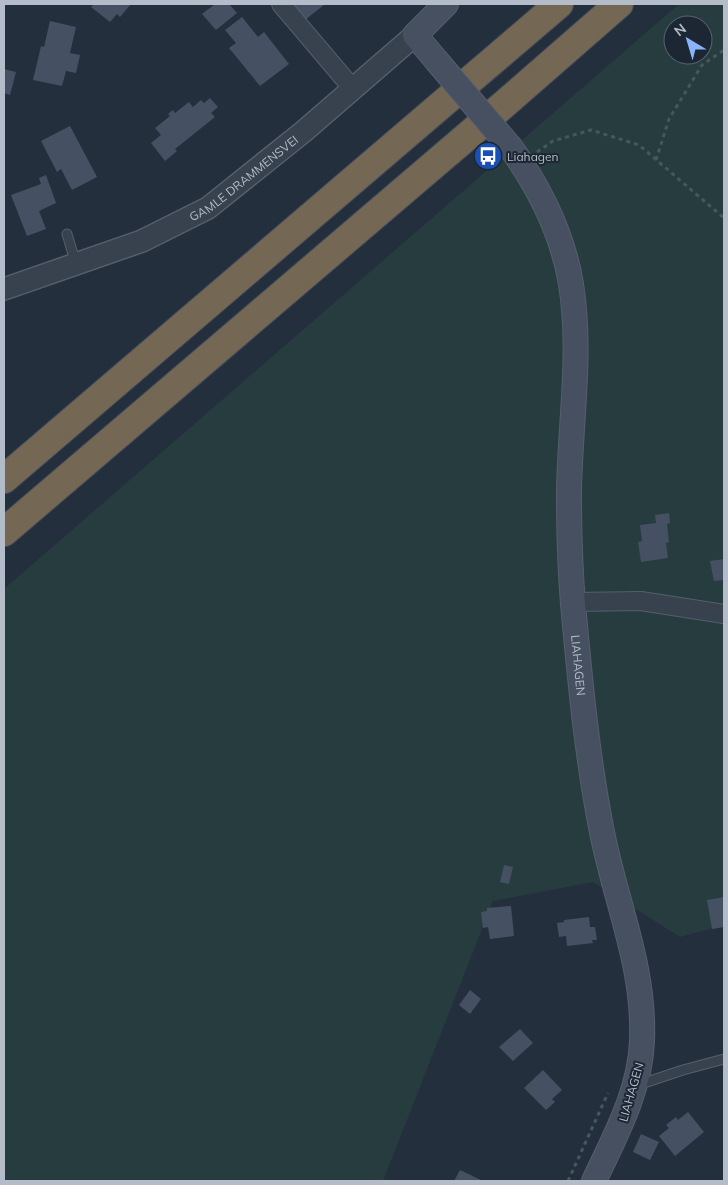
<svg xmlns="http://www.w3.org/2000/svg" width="728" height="1185" font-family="Mulish,sans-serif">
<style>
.green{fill:#263c3f;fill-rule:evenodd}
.building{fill:#455162}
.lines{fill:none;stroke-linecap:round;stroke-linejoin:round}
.service-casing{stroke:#565f6c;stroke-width:11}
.minor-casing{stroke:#565f6c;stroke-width:20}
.tertiary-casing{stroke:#565f6c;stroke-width:24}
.secondary-casing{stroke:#565f6c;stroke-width:26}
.motorway-casing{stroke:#434c59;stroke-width:30}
.path{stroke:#44595c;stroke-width:3;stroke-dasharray:4 4;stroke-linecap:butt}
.service{stroke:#38414e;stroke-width:9}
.minor{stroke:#38414e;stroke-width:18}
.tertiary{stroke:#38414e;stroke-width:21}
.secondary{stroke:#465061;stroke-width:24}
.motorway{stroke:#746855;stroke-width:28}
.secondary-bridge-casing{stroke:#565f6c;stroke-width:26;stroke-linecap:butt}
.secondary-bridge{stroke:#465061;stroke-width:24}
.labels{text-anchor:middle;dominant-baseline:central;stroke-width:4;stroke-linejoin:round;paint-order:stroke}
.poi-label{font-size:12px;fill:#b4bcc9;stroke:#1d2633;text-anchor:start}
.street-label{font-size:12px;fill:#b4bcc9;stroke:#1d2633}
</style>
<rect width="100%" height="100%" fill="#242f3e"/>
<path class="green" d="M 679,4 L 724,4 L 724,925 L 680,937 L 593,882 L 493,901 L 383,1181 L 4,1181 L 4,589 ZM 673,25 L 703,25 L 703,55 L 673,55 Z"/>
<path class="building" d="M 94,4 L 131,4 L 120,17 L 117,14 L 110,22 L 91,7 Z
M 215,4 L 229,4 L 237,13 L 216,30 L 202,14 Z
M 292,4 L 325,4 L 305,20 Z
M 242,17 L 258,37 L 264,32 L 289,64 L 260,86 L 229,48 L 236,43 L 225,30 Z
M 50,21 L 76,27 L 70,53 L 80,55 L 76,73 L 66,71 L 62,86 L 33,80 L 41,46 L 44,47 Z
M 4,69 L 16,72 L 10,95 L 4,93 Z
M 210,98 L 218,107 L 211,113 L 215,117 L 175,149 L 177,151 L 165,161 L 151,143 L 161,135 L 155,128 L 170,116 L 168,114 L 173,110 L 175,113 L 189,102 L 193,107 L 201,100 L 204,103 Z
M 70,126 L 97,177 L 72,190 L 61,169 L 57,172 L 41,141 Z
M 46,175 L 56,203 L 39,211 L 46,229 L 27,236 L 11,195 L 41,184 L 39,178 Z
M 669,513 L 670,523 L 667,524 L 669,542 L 666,543 L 668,558 L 641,562 L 638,542 L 642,541 L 640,525 L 656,523 L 655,515 Z
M 724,559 L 724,580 L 714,581 L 710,561 Z
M 504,865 L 513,867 L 509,884 L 500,882 Z
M 724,897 L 724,927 L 712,929 L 707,900 Z
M 511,906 L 514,936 L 490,939 L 488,927 L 483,928 L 481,912 L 487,911 L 487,908 Z
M 589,917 L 590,927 L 595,927 L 597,940 L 592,940 L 593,943 L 567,946 L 566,936 L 559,937 L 557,923 L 564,922 L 564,920 Z
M 470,990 L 481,999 L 470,1014 L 459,1005 Z
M 520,1029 L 533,1043 L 513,1061 L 499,1047 Z
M 543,1070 L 562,1090 L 552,1099 L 555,1102 L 546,1110 L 524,1088 Z
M 688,1112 L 704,1132 L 675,1156 L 659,1136 L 669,1128 L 666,1125 L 676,1117 L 678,1120 Z
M 641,1134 L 659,1142 L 650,1160 L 633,1152 Z
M 460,1170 L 483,1181 L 454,1181 Z"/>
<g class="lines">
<defs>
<path id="service" d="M 67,234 L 76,264
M 638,1085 L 683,1070 L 724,1059"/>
<path id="minor" d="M 281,4 L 353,89
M 573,602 L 641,601 L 724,614"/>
<g id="tertiary">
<path id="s1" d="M 4,289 L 142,241 L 208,208 L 303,132 L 415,35"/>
</g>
<g id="secondary">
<path d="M 436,60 L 415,35 L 446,4"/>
<path id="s2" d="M 511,148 C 540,189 563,235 571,284 C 582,353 570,423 569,492 C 569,529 570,567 573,604 C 580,680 587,757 602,832 C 616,904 645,966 642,1041 C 640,1092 615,1136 594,1181"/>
</g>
<path id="motorway" d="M 4,479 L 559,4
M 4,532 L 478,127 L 619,4"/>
</defs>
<use href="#service" class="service-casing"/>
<use href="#minor" class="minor-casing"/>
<use href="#tertiary" class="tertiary-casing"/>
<use href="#secondary" class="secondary-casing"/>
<use href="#motorway" class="motorway-casing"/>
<path class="path" d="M 537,152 L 553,141 L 591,130 L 639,145 L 724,218
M 656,160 L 669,119 L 702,65 L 724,50
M 568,1181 L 608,1093"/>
<use href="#service" class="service"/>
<use href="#minor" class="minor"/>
<use href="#tertiary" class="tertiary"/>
<use href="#secondary" class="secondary"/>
<use href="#motorway" class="motorway"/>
<defs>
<path id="secondary-bridge" d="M 436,60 L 511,148"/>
</defs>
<use href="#secondary-bridge" class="secondary-bridge-casing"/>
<use href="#secondary-bridge" class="secondary-bridge"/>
</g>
<defs>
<symbol id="bus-disc" viewBox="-11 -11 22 22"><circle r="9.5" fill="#1a4fb4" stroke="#1d2633"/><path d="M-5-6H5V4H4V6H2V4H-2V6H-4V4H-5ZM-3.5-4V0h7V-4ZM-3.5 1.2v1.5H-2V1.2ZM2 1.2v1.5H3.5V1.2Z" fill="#fff"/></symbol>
</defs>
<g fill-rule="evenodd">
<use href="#bus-disc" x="472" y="140" width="32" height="32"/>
</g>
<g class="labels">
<g class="poi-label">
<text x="507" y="156">Liahagen</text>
</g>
<g class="street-label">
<text stroke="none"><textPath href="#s1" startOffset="266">GAMLE DRAMMENSVEI</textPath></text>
<text stroke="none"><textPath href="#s2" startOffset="532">LIAHAGEN</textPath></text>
<text transform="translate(631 1092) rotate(-74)">LIAHAGEN</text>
</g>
</g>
<rect width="728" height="1185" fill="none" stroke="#b4bcc9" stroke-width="10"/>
<g transform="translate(688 40) rotate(322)"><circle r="24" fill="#1d2633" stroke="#59626f"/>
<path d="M0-4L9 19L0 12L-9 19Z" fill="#8ab4f8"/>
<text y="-8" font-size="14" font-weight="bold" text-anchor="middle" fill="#b4bcc9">N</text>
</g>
</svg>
